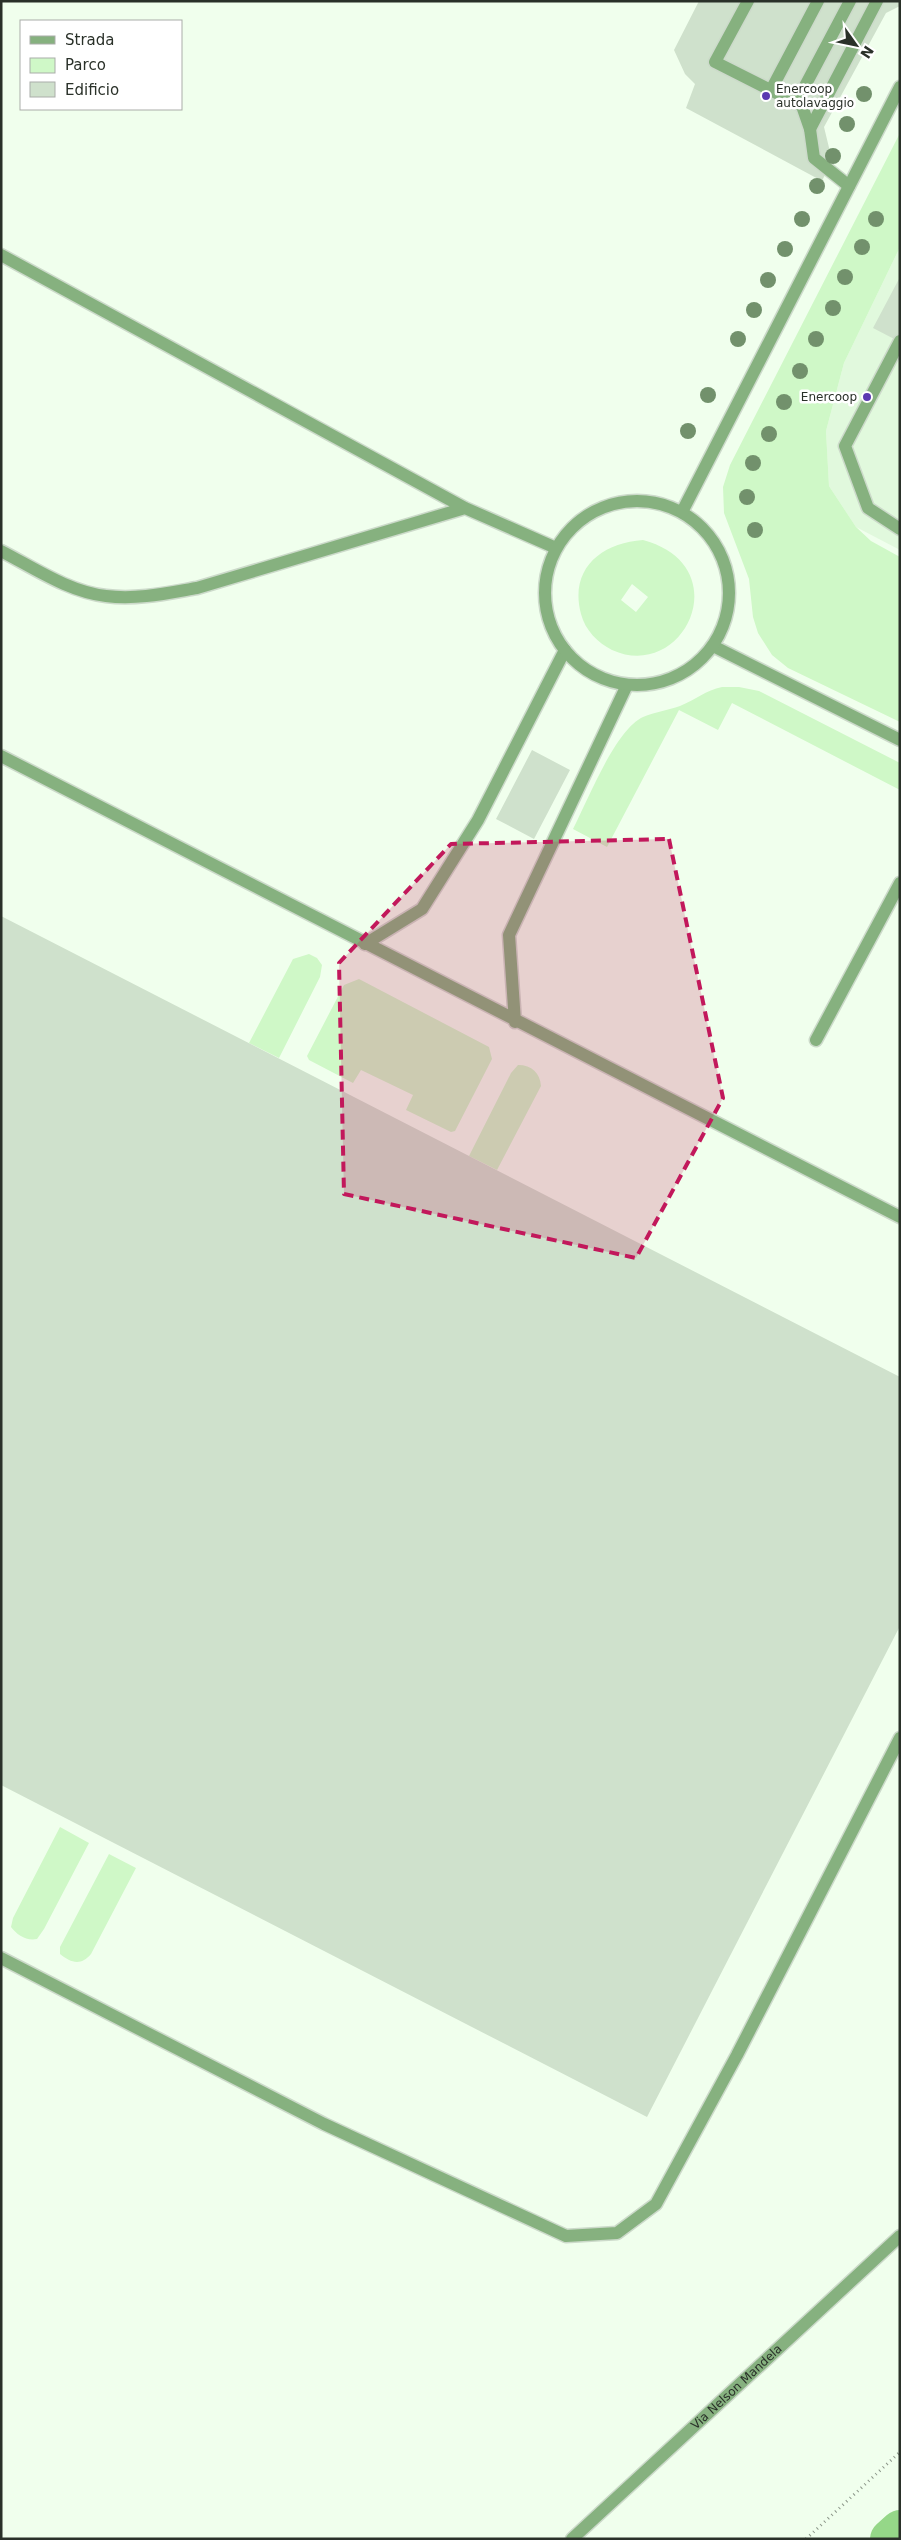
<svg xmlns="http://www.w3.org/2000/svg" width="901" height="2540" font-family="'DejaVu Sans',sans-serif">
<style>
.built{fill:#e1f9dd}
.green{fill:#cff8c7;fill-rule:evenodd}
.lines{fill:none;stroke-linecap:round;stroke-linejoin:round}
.canal{stroke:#95d788;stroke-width:40}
.building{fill:#cfe1cc}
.lane-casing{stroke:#ccdaca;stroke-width:15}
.street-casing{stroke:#ccdaca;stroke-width:15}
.path{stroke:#8b9689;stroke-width:3;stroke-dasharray:1 4;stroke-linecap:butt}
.lane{stroke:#86b17f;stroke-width:12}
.street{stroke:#86b17f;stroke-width:12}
.tree{fill:#72916c}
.marked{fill:#c2185b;fill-opacity:0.2;stroke:#c2185b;stroke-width:4;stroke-dasharray:10 6;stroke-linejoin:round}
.poi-dot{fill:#5b39b1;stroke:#fff;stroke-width:2}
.labels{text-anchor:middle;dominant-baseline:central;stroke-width:5;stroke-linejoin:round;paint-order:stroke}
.poi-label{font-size:12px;fill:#2a3129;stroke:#fff;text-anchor:start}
.street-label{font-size:12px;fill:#2a3129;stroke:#fff}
</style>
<rect width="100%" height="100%" fill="#f0ffed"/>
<path class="built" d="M 900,247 L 900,550 L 856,527 L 829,486 L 826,431 L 844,363 Z"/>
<path class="green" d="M 900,133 L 900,247 L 844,363 L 826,431 L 829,486 L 856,527 L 871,541 L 900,557 L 900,722 L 788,668 L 772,655 L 758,633 L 753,617 L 749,579 L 724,513 L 723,487 L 730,465 Z
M 643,540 C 739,566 684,683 612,650 C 598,643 585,630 581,614 C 569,569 601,543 643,540 ZM 632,584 L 648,597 L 636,612 L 621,600 Z
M 722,687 L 739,687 L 759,691 L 900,763 L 900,790 L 732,703 L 718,730 L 679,710 L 607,847 L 573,829 C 588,800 615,730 643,717 C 655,712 668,710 680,706 C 695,700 706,690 722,687 Z
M 309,954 L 317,958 L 322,965 L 320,977 L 279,1058 L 249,1043 L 293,959 Z
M 359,979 L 489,1047 L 492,1059 L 455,1131 L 451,1132 L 406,1110 L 413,1095 L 361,1070 L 353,1083 L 309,1060 L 307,1056 L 344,985 Z
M 518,1065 C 532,1065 540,1073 541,1086 L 497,1170 L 469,1156 L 511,1073 Z
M 60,1827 L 89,1843 L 44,1929 L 37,1939 C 26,1941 17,1935 11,1927 L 13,1918 Z
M 109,1854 L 136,1868 L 91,1954 C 81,1966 71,1963 60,1954 L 60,1947 Z"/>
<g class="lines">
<path class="canal" d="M 890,2539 L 900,2530"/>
</g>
<path class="building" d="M 699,1 L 900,1 L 900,6 L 886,13 L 824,127 L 832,160 L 822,181 L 686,108 L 695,84 L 685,74 L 674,50 Z
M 900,277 L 900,342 L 873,328 Z
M 532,750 L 570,770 L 534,839 L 496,819 Z
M 1,916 L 900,1377 L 900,1626 L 647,2117 L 1,1785 Z"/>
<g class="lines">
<defs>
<path id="lane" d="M 1,255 L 465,508 L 556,548
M 900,341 L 845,446 L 868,508 L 900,529
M 1,551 C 34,568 69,592 106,596 C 137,600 168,593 197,588 L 465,508
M 713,646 L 900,740
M 1,756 L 900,1217
M 365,944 L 422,909 L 478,820 L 565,650
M 515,1022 L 509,935 L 627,685
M 816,1040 L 900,883
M 1,1958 L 324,2124 L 566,2236 L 617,2233 L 656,2204 L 737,2055 L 900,1738"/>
<g id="street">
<path d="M 748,1 L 715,62 L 802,106 L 810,129 L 814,158 L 849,186"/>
<path d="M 771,90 L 818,1"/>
<path d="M 796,103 L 850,1"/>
<path d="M 810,129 L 877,1"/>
<circle cx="637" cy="593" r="92"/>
<path d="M 682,512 L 900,87"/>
<path id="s1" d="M 572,2539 L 900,2236"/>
</g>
</defs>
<use href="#lane" class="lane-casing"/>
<use href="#street" class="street-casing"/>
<path class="path" d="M 806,2539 L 900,2452"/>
<use href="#lane" class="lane"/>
<use href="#street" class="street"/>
</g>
<g class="tree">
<circle cx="864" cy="94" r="8"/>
<circle cx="847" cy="124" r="8"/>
<circle cx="833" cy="156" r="8"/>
<circle cx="817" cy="186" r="8"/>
<circle cx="802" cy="219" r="8"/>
<circle cx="876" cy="219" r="8"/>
<circle cx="862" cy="247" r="8"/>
<circle cx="785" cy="249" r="8"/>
<circle cx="845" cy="277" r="8"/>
<circle cx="768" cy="280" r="8"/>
<circle cx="833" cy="308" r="8"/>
<circle cx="754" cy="310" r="8"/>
<circle cx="738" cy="339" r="8"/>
<circle cx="816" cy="339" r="8"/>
<circle cx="800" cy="371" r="8"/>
<circle cx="708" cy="395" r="8"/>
<circle cx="784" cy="402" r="8"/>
<circle cx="688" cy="431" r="8"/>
<circle cx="769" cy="434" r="8"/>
<circle cx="753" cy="463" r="8"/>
<circle cx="747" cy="497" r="8"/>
<circle cx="755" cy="530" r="8"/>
</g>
<path class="marked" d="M 669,839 L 723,1098 L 636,1258 L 344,1194 L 339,963 L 451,844 Z"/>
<g class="poi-dot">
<circle cx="766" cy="96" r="5"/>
<circle cx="867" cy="397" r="5"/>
</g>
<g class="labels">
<g class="poi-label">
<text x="776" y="89">Enercoop<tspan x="776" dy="14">autolavaggio</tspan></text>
<text x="857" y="397" text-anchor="end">Enercoop</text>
</g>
<g class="street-label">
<text stroke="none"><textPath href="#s1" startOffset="224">Via Nelson Mandela</textPath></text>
</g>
</g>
<rect width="901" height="2540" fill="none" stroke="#2a3129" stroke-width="5"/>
<rect x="20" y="20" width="162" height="90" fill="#ffffff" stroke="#aaada9"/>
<rect x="30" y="36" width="25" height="8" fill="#86b17f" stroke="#aaada9"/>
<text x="65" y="45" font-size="15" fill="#2a3129">Strada</text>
<rect x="30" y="58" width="25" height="15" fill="#cff8c7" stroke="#aaada9"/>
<text x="65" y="70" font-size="15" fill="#2a3129">Parco</text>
<rect x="30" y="82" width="25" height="15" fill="#cfe1cc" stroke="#aaada9"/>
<text x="65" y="95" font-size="15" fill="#2a3129">Edificio</text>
<g transform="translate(856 45) rotate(123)" stroke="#ffffff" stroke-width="4" paint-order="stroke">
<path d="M0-4L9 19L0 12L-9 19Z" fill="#2a3129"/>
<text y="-8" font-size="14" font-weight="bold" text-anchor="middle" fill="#2a3129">N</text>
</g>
</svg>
